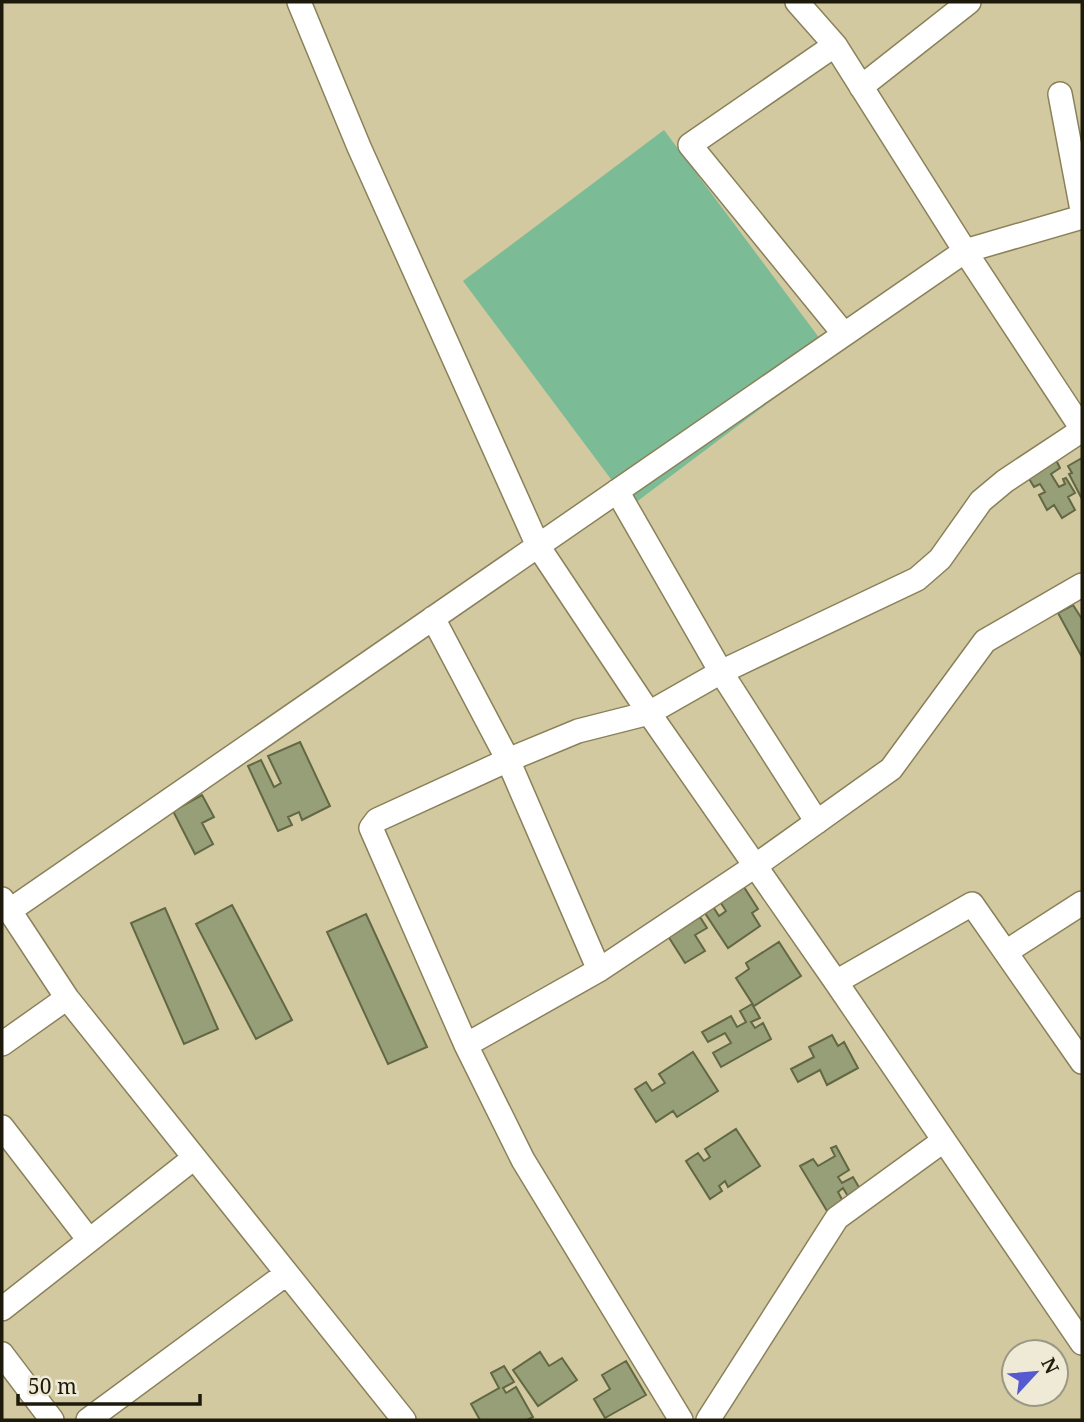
<svg xmlns="http://www.w3.org/2000/svg" width="1084" height="1422" font-family="'Noto Serif',serif">
<style>
.green{fill:#7bbb95}
.building{fill:#979f78;stroke:#616843;stroke-width:2}
.lines{fill:none;stroke-linecap:round;stroke-linejoin:round}
.minor-casing{stroke:#8a815a;stroke-width:26}
.minor{stroke:#fff;stroke-width:23}
</style>
<rect width="100%" height="100%" fill="#d2c9a0"/>
<path class="green" d="M 664,130 L 832,355 L 631,506 L 463,281 Z"/>
<path class="building" d="M 1082,458 L 1082,499 L 1069,474 L 1072,473 L 1068,466 Z
M 1056,460 L 1060,468 L 1051,474 L 1059,487 L 1065,484 L 1063,479 L 1066,478 L 1075,493 L 1068,497 L 1075,510 L 1062,518 L 1054,505 L 1047,510 L 1039,495 L 1045,492 L 1040,484 L 1034,487 L 1028,477 Z
M 1073,605 L 1082,619 L 1082,657 L 1058,613 Z
M 300,742 L 330,806 L 302,820 L 299,812 L 288,817 L 292,825 L 278,831 L 248,766 L 261,760 L 274,787 L 281,783 L 268,756 Z
M 202,795 L 214,817 L 202,823 L 213,844 L 195,854 L 173,811 Z
M 742,884 L 758,909 L 752,913 L 760,926 L 728,948 L 703,910 L 712,905 L 719,916 L 726,911 L 719,900 Z
M 232,905 L 292,1020 L 256,1039 L 196,924 Z
M 165,908 L 218,1029 L 184,1044 L 131,923 Z
M 366,914 L 427,1047 L 388,1064 L 327,932 Z
M 700,917 L 707,928 L 695,935 L 705,951 L 685,963 L 668,936 Z
M 779,942 L 801,976 L 754,1006 L 736,978 L 749,969 L 746,963 Z
M 752,1004 L 760,1018 L 751,1022 L 755,1028 L 763,1023 L 771,1039 L 721,1067 L 713,1053 L 731,1043 L 725,1033 L 708,1042 L 702,1032 L 731,1016 L 737,1027 L 746,1022 L 740,1011 Z
M 832,1035 L 838,1046 L 844,1042 L 858,1068 L 827,1085 L 820,1070 L 798,1082 L 791,1069 L 814,1057 L 809,1047 Z
M 693,1052 L 718,1091 L 677,1117 L 673,1111 L 656,1122 L 635,1089 L 646,1082 L 652,1091 L 665,1083 L 659,1074 Z
M 736,1129 L 760,1166 L 728,1187 L 725,1181 L 719,1186 L 722,1191 L 710,1199 L 686,1161 L 698,1153 L 704,1161 L 710,1157 L 705,1149 Z
M 836,1146 L 849,1170 L 838,1177 L 842,1183 L 853,1177 L 864,1196 L 852,1203 L 843,1188 L 838,1192 L 846,1207 L 830,1216 L 800,1166 L 813,1159 L 818,1166 L 835,1156 L 831,1148 Z
M 540,1352 L 549,1366 L 562,1358 L 577,1380 L 538,1406 L 513,1370 Z
M 626,1361 L 646,1395 L 605,1418 L 594,1399 L 610,1389 L 602,1375 Z
M 504,1366 L 514,1382 L 503,1388 L 506,1393 L 516,1387 L 533,1417 L 527,1420 L 480,1420 L 471,1404 L 499,1388 L 491,1373 Z"/>
<g class="lines">
<defs>
<path id="minor" d="M 299,2 L 359,147 L 538,546 L 649,713 L 836,982 L 1082,1343
M 797,2 L 835,45 L 965,251 L 1082,429
M 835,45 L 690,145 L 844,334
M 861,87 L 969,2
M 1060,94 L 1082,210
M 617,491 L 721,672 L 817,822
M 433,618 L 508,760 L 599,970
M 2,899 L 67,998 L 404,1420
M 9,911 L 965,251 L 1082,217
M 1006,952 L 1082,903
M 836,982 L 972,904 L 1082,1062
M 2,1044 L 67,998
M 466,1045 L 599,970 L 755,866 L 891,769 L 985,641 L 1082,585
M 2,1127 L 89,1240
M 2,1309 L 194,1158
M 2,1354 L 52,1420
M 88,1420 L 286,1274
M 681,1420 L 523,1160 L 466,1045 L 371,828 L 377,820 L 508,760 L 578,731 L 649,713 L 721,672 L 917,579 L 940,559 L 981,501 L 1005,481 L 1082,430
M 708,1420 L 837,1218 L 943,1141"/>
</defs>
<use href="#minor" class="minor-casing"/>
<use href="#minor" class="minor"/>
</g>
<rect width="1084" height="1422" fill="none" stroke="#1e1a0b" stroke-width="7"/>
<g transform="translate(1035 1373) rotate(64)"><circle r="33" fill="#eeead5" stroke="#9b9784" stroke-width="2"/>
<path d="M0-5L12 26L0 18L-12 26Z" fill="#565ad1"/>
<text y="-10" font-size="19" font-weight="bold" text-anchor="middle" fill="#1e1a0b">N</text>
</g>
<path d="M18 1394v10h182v-10" fill="none" stroke="#1e1a0b" stroke-width="3.5"/>
<text x="28" y="1394" font-size="21" fill="#1e1a0b" stroke="#eeead5" stroke-width="5" paint-order="stroke">50 m</text>
</svg>
